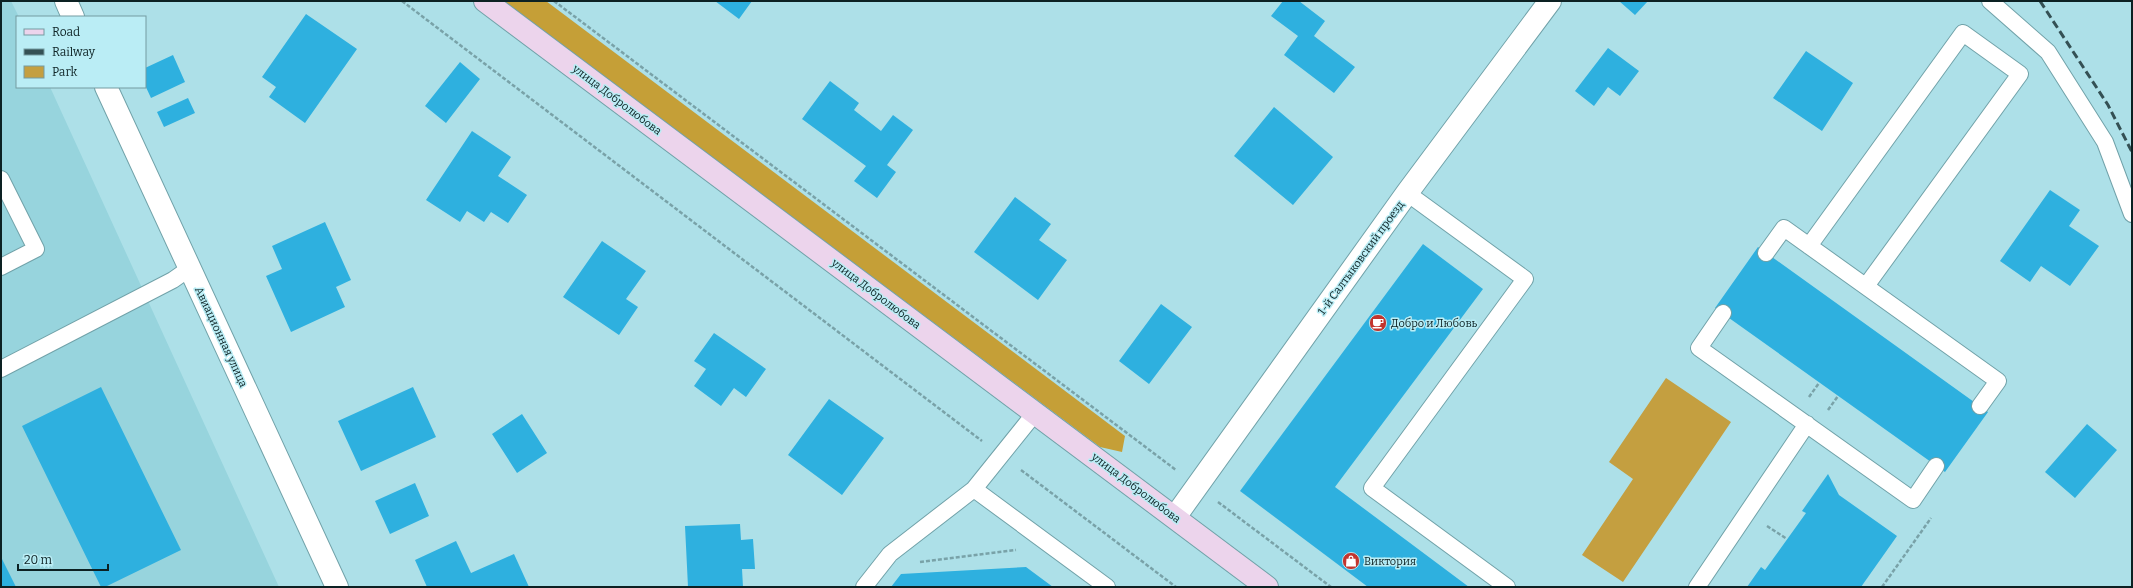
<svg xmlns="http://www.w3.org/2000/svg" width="2133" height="588" font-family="Bitter,serif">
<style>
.built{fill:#97d4dd}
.green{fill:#c49f40}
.forest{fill:#c59f37}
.building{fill:#2eb0df}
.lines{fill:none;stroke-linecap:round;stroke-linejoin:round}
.lane-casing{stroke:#71a2a9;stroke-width:18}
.street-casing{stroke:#71a2a9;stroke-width:24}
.secondary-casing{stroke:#71a2a9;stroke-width:24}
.path{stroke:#79a2a8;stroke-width:2.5;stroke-dasharray:4 2;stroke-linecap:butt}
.lane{stroke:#fff;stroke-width:16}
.street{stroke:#fff;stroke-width:22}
.secondary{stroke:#ecd4ec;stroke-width:22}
.rail{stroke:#345054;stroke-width:3;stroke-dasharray:8 4;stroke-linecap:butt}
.labels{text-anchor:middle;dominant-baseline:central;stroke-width:3;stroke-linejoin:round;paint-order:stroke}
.street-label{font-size:11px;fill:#0c2123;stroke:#baedf5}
.poi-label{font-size:11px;fill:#0c2123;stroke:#baedf5;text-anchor:start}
</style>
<rect width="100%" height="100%" fill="#ade0e8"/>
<path class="built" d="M 1,1 L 11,1 L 19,17 L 17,17 L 17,87 L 50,87 L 279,587 L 1,587 Z"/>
<path class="green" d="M 1666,378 L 1731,422 L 1623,582 L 1582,555 L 1633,479 L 1609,462 Z"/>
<path class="forest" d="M 503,1 L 546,1 L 1125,436 L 1122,452 L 1100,447 Z"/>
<path class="building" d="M 715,1 L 752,1 L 739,19 Z
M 1283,1 L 1299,1 L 1325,21 L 1314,36 L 1355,67 L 1334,93 L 1284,55 L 1298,36 L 1271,16 Z
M 1619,1 L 1648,1 L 1635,15 Z
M 306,14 L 357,49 L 305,123 L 269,97 L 276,87 L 262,77 Z
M 1608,48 L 1639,71 L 1620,96 L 1608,87 L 1594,106 L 1575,91 Z
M 1806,51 L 1853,83 L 1822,131 L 1773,98 Z
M 173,55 L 185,82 L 151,98 L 145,85 L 145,68 Z
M 460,62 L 480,79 L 446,123 L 425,106 Z
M 830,81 L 859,103 L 854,110 L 881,131 L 893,115 L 913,130 L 887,165 L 896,172 L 877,198 L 854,181 L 866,166 L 802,119 Z
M 188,98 L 195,113 L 164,127 L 157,112 Z
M 1274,107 L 1333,157 L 1293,205 L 1234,156 Z
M 472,131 L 511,157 L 498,176 L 527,195 L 508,223 L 491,212 L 484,222 L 467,211 L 460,222 L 426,200 Z
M 2050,190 L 2080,210 L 2069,226 L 2099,246 L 2070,286 L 2041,266 L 2030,282 L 2000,261 Z
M 1015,197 L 1051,224 L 1039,240 L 1067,260 L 1038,300 L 974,252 Z
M 325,222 L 351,280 L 336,287 L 345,307 L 291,332 L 266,276 L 282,269 L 272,246 Z
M 602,241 L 646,271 L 626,299 L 638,307 L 619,335 L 563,297 Z
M 1423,244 L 1483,289 L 1335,487 L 1469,587 L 1368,587 L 1240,491 Z
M 1758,247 L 1988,412 L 1945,472 L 1715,308 Z
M 1161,304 L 1192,327 L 1149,384 L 1119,361 Z
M 714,333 L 766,369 L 746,397 L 734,388 L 721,406 L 694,386 L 706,369 L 694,361 Z
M 101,387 L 181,550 L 105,587 L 101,587 L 22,426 Z
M 413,387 L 436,437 L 361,471 L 338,421 Z
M 829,399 L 884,438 L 842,495 L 788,455 Z
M 522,414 L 547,453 L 517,473 L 492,434 Z
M 2087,424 L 2117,450 L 2075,498 L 2045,472 Z
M 1828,474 L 1839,495 L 1897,536 L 1861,587 L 1747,587 L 1761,567 L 1765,570 L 1806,513 L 1802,511 Z
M 415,483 L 429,516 L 390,534 L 375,501 Z
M 740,524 L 741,540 L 753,539 L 755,569 L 742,569 L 743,587 L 688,587 L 685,526 Z
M 456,541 L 471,573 L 514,554 L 529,587 L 427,587 L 415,560 Z
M 1,557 L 16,587 L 1,587 Z
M 1026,567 L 1053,587 L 891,587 L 901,574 Z"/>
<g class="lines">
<defs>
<path id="lane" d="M 1990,1 L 2048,52 L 2105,142 L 2132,214
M 1,179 L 36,249 L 1,267
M 1407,193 L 1525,279 L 1372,488 L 1507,587
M 1809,246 L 1963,33 L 2020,74 L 1866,286
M 1766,253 L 1784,228 L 1998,381 L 1980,406
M 1723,313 L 1699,348 L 1913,500 L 1936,466
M 1,369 L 173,280 L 190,268
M 974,489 L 1107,587
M 864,587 L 890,554 L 974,489 L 1035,413
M 1697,587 L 1807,424"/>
<path id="street" d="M 66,1 L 73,17
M 106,87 L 337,587
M 1175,517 L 1407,193 L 1550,1"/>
<path id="secondary" d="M 485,1 L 1267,587"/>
</defs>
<use href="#lane" class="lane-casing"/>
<use href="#street" class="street-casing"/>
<use href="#secondary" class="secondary-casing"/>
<path class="path" d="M 402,1 L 982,441
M 554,1 L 1176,470
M 1809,397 L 1819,383
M 1828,410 L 1838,396
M 1021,470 L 1176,587
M 1218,502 L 1331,587
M 1767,526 L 1787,539
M 920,562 L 1016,550
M 1882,587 L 1931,518"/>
<use href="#lane" class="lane"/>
<use href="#street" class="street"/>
<use href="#secondary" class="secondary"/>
<path class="rail" d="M 2040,1 L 2108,105 L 2132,152"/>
</g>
<defs>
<symbol id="cafe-disc" viewBox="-11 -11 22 22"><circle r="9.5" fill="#c3352e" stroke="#baedf5"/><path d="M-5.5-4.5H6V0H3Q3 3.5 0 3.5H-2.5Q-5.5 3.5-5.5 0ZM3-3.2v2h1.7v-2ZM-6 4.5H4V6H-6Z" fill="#fff"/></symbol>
<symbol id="shop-disc" viewBox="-11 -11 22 22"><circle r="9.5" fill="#c3352e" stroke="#baedf5"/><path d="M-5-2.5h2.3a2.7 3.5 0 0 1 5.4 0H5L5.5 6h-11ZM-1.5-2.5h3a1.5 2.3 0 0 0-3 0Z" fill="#fff"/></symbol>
</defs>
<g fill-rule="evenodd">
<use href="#cafe-disc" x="1368" y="313" width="20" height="20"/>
<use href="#shop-disc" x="1341" y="551" width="20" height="20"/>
</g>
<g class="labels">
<g class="street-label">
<text transform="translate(617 100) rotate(37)">улица Добролюбова</text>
<text transform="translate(1361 258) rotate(-54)">1-й Салтыковский проезд</text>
<text transform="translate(876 294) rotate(37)">улица Добролюбова</text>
<text transform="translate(221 337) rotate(65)">Авиационная улица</text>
<text transform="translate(1136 488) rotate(37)">улица Добролюбова</text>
</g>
<g class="poi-label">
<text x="1391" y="323">Добро и Любовь</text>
<text x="1364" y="561">Виктория</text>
</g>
</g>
<rect width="2133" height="588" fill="none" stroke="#0c2123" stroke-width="4"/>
<rect x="16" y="16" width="130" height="72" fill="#baedf5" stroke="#749ba1"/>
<rect x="24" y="29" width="20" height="6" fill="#ecd4ec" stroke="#749ba1"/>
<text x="52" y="36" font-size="12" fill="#0c2123">Road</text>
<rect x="24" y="49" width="20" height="6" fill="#345054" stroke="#749ba1"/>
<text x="52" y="56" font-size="12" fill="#0c2123">Railway</text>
<rect x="24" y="66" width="20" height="12" fill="#c49f40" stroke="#749ba1"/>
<text x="52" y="76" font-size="12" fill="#0c2123">Park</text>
<path d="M18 564v6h90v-6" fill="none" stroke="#0c2123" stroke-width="2"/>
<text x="24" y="564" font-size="12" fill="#0c2123" stroke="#baedf5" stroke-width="3" paint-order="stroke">20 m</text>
</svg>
